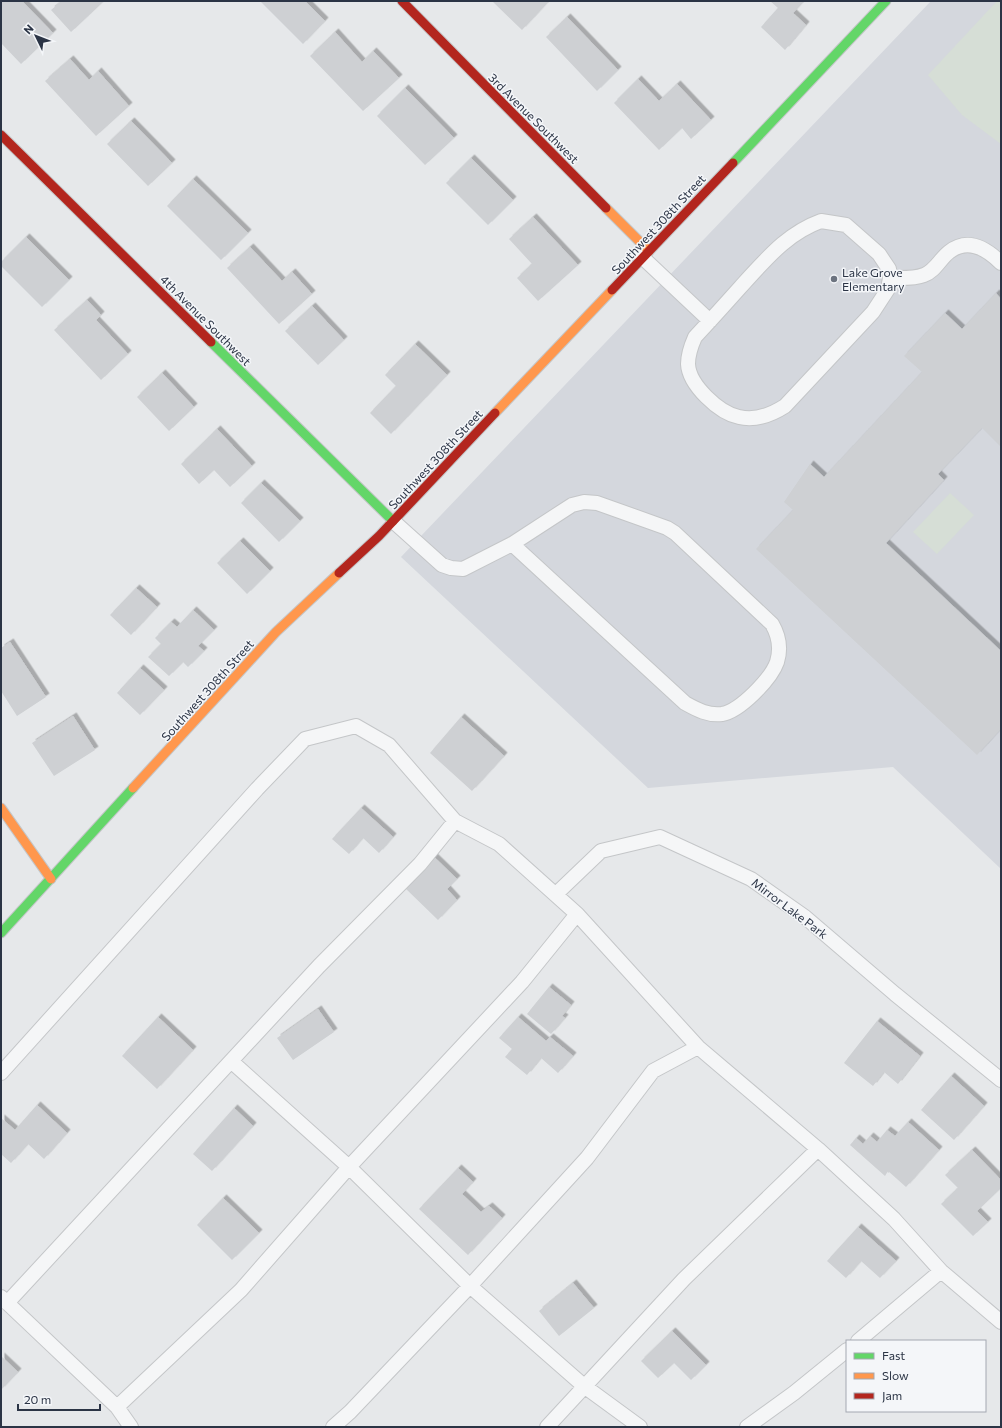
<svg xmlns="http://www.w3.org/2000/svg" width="1002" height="1428" font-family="Commissioner,sans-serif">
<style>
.built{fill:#d4d7dd}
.green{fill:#d6ded6}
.building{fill:#ced0d3;filter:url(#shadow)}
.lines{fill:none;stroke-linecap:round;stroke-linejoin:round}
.lane-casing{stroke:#c4c6c8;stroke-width:16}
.fast-casing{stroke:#c4c6c8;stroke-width:11}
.slow-casing{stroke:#c4c6c8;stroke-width:11}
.jam-casing{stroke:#c4c6c8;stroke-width:11}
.lane{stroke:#f5f6f7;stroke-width:14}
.fast{stroke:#63d668;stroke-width:9}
.slow{stroke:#ff974d;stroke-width:9}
.jam{stroke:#b3261e;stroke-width:9}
.poi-dot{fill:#6c737f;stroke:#f4f6f9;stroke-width:1.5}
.labels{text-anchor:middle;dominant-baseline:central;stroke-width:3;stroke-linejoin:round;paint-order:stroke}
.street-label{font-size:12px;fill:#2b3445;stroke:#f4f6f9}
.poi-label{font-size:12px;fill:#2b3445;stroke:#f4f6f9;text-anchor:start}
</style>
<defs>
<filter id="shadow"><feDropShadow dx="3.5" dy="-3.5" stdDeviation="0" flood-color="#0004"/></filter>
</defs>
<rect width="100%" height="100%" fill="#e6e8ea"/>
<path class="built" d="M 931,1 L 1001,1 L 1001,869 L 893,767 L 648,788 L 401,557 Z"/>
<path class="green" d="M 997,1 L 1001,1 L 1001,144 L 962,115 L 928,75 Z
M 950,493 L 974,515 L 937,554 L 913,532 Z"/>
<path class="building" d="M 1,1 L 22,1 L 53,33 L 21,64 L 1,43 Z
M 62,1 L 104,1 L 71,32 L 51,10 Z
M 260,1 L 305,1 L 325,21 L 303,44 Z
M 492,1 L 549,1 L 522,30 Z
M 770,1 L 804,1 L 793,13 L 806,25 L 785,50 L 761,27 L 778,8 Z
M 567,17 L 618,70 L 597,91 L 546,37 Z
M 335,32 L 362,62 L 373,51 L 399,78 L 363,111 L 310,56 Z
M 70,59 L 89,80 L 98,71 L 129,106 L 96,136 L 45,81 Z
M 638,79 L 659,101 L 677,84 L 711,120 L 691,139 L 682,128 L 659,150 L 614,103 Z
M 405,88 L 454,138 L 425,165 L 377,116 Z
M 131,121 L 172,163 L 148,186 L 107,144 Z
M 471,158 L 513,200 L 488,225 L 446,183 Z
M 193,179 L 248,233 L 221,260 L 167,206 Z
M 533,217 L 578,265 L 538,301 L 517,278 L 532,264 L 509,239 Z
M 26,237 L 69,280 L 42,307 L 1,266 L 1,262 Z
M 250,247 L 282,281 L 292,272 L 312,294 L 279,324 L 227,268 Z
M 996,293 L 1001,299 L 1001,447 L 982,428 L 938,474 L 944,480 L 886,543 L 1001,651 L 1001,729 L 977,755 L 756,549 L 793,510 L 784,502 L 810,464 L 824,477 L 922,372 L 904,356 L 945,313 L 962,329 Z
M 87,300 L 101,315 L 96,320 L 128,354 L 101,380 L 54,330 Z
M 312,306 L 344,340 L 318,365 L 285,331 Z
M 415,344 L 447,375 L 391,434 L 370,413 L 396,386 L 385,375 Z
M 162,373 L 194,407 L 169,431 L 137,397 Z
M 217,429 L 252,466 L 230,487 L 214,470 L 199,484 L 181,464 Z
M 261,483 L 300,521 L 279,542 L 241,503 Z
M 240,541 L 270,571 L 247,594 L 217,563 Z
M 136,588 L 157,607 L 131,635 L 110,615 Z
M 193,610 L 214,630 L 198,646 L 204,651 L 188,667 L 183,662 L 169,676 L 148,657 L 161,644 L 155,638 L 171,622 L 177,627 Z
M 10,642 L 46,697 L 17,716 L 1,691 L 1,648 Z
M 140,668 L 164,690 L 140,715 L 117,693 Z
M 73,716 L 95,750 L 54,776 L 32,743 Z
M 461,717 L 504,756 L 472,791 L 430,753 Z
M 361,808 L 393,837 L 379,853 L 363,838 L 349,854 L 332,839 Z
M 433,856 L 457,879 L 447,889 L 457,900 L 438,920 L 404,887 Z
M 549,987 L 571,1005 L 562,1016 L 565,1018 L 551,1034 L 527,1014 Z
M 318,1009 L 334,1032 L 293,1060 L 277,1038 Z
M 158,1017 L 193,1050 L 157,1089 L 122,1056 Z
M 518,1017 L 546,1041 L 550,1037 L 573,1056 L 558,1073 L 541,1058 L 527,1075 L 505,1057 L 512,1049 L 499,1038 Z
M 877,1021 L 920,1056 L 898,1084 L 884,1072 L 873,1086 L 844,1063 Z
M 951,1076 L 984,1106 L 954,1140 L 921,1110 Z
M 37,1105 L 67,1133 L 44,1159 L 28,1144 L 11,1163 L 1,1154 L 1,1118 L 15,1130 Z
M 234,1108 L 253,1126 L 212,1171 L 193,1154 Z
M 908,1122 L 939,1150 L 906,1187 L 888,1171 L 885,1176 L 850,1145 L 856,1138 L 863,1144 L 870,1136 L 877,1142 L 887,1130 L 895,1136 Z
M 972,1150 L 1001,1180 L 1001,1188 L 977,1211 L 988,1222 L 973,1236 L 941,1204 L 958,1188 L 945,1175 Z
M 458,1168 L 473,1182 L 462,1194 L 481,1212 L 489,1206 L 502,1218 L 468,1255 L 419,1209 Z
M 223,1198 L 259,1233 L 232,1260 L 197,1225 Z
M 858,1227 L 896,1261 L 880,1278 L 861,1261 L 846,1278 L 827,1261 Z
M 573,1283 L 594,1308 L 559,1336 L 539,1311 Z
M 672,1331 L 706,1365 L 691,1380 L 674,1363 L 658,1378 L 641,1361 Z
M 1,1356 L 18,1372 L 1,1390 Z"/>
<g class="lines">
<defs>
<path id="lane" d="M 821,221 L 846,225 L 879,254 L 889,269 L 890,278 L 888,289 L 873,312 L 785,406 C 771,415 756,421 739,417 C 719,413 689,385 688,364 C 688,354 691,346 695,337 C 712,319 728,301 745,282 C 768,257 788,233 821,221 Z
M 642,257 L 710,321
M 890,278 C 901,278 914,279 924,275 C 935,271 940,259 949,252 C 968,237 987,249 1001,263
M 393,521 L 442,565 L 451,568 L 463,569 L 512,544 L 572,505 L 584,502 L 597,503 L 667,528 L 675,533 L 772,624 C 779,636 781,649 777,662 C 771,679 740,711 722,714 C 708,716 696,709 685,703 L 512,544
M 556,894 L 601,851 L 660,837 L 751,879 L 805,917 L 895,994 L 1001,1080
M 231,1061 L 349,1167 L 470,1286 L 584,1386 L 640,1427
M 1,1073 L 257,789 L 305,739 L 356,726 L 389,745 L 455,821 L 499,844 L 577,914 L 698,1047 L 818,1149 L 894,1219 L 941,1271 L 1001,1322
M 1,1297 L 117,1407 L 131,1427
M 7,1303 L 319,966 L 420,864 L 455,821
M 858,1341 L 941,1271
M 117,1407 L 241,1290 L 349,1167 L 522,982 L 577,914
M 333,1427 L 350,1412 L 470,1286 L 587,1158 L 653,1071 L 698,1047
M 547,1427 L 684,1279 L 818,1149
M 747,1427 L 794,1393 L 847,1350"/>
<path id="fast" d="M 733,163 L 886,1
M 211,342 L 393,521
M 1,933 L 133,788"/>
<path id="slow" d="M 606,208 L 649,251
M 495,413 L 612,290
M 133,788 L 276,632 L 339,573
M 1,808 L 51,879"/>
<path id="jam" d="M 402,1 L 606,208
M 1,135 L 211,342
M 612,290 L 733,163
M 339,573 L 379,536 L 495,413"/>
</defs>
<use href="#lane" class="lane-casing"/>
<use href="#fast" class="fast-casing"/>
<use href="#slow" class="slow-casing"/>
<use href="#jam" class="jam-casing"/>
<use href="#lane" class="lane"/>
<use href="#fast" class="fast"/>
<use href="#slow" class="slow"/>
<use href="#jam" class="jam"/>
</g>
<circle class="poi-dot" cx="834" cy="279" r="4"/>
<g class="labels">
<g class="street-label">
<text transform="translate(534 118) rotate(45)">3rd Avenue Southwest</text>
<text transform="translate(658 224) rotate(-47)">Southwest 308th Street</text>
<text transform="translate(206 320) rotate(45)">4th Avenue Southwest</text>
<text transform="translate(435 459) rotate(-47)">Southwest 308th Street</text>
<text transform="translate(207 690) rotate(-48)">Southwest 308th Street</text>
<text transform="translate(790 908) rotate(37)">Mirror Lake Park</text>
</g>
<g class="poi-label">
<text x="842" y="272">Lake Grove<tspan x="842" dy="14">Elementary</tspan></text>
</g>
</g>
<rect width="1002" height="1428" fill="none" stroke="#2b3445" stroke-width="4"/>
<rect x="846" y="1340" width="140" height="72" fill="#f4f6f9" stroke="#a4a8b1"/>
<rect x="854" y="1353" width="20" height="6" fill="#63d668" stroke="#a4a8b1"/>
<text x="882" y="1360" font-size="12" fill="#2b3445">Fast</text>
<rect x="854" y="1373" width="20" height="6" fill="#ff974d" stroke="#a4a8b1"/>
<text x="882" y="1380" font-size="12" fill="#2b3445">Slow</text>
<rect x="854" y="1393" width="20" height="6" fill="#b3261e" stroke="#a4a8b1"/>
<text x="882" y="1400" font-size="12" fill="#2b3445">Jam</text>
<g transform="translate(36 36) rotate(313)" stroke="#f4f6f9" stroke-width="3" paint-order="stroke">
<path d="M0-3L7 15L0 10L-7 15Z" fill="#2b3445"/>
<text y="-6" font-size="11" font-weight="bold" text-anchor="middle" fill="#2b3445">N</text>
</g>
<path d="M18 1404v6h82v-6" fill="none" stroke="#2b3445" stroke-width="2"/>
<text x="24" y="1404" font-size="12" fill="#2b3445" stroke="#f4f6f9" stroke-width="3" paint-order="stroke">20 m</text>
</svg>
